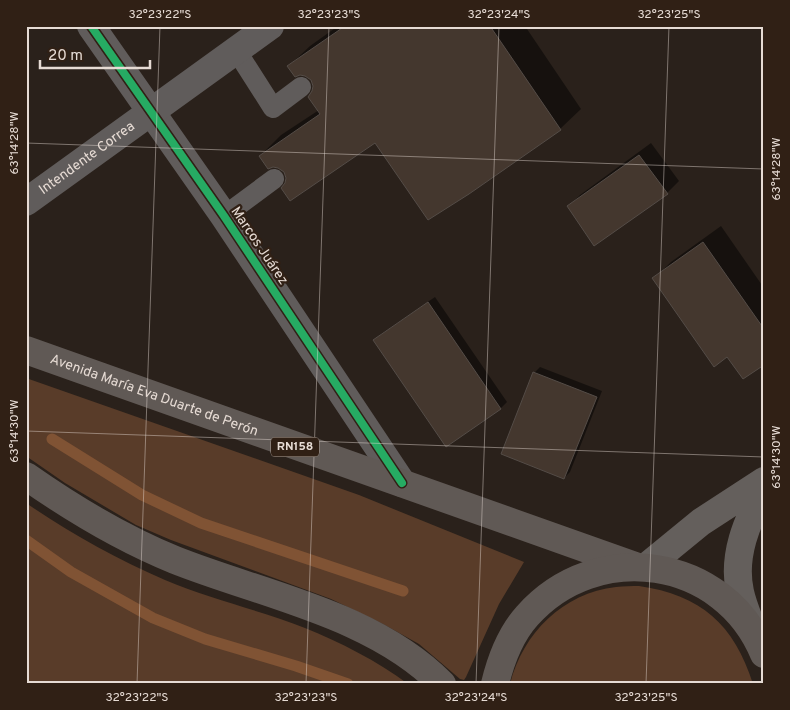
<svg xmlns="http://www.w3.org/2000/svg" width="790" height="710" font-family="Overpass,sans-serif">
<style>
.green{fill:#593c29}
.shadow{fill:#0007}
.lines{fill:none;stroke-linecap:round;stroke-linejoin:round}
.stream{stroke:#805334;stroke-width:11}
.building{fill:#44372e;stroke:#544c47}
.lane{stroke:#605c5b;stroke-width:20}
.street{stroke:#605c5b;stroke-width:28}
.secondary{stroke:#645f5c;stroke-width:28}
.highway{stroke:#605955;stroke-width:28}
.cycleway-casing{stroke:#302015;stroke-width:11}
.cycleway{stroke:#26ab63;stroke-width:8}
.ticks{fill:none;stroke:#e6dbd4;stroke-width:1;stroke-opacity:0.45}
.labels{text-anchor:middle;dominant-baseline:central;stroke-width:4.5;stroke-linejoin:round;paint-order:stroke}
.shield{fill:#302015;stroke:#afa39b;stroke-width:1}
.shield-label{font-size:12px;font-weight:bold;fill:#e6dbd4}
.street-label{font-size:14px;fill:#e6dbd4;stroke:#302015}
.neatline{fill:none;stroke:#e6dbd4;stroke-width:2}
.ticks-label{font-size:12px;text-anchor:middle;fill:#e6dbd4}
</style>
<rect width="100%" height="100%" fill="#2a211b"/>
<path class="green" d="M 26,378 L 359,495 L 524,562 L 499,604 L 466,677 L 464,680 L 460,679 L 419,644 L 383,624 L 331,599 L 171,540 L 136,525 L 65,483 L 26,456 Z
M 26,503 C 70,533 116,559 165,580 C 210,599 259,610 305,628 C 340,642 377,661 408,684 L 26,684 Z
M 639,586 C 701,595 734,624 753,684 L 510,684 C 523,633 563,593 616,587 C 624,586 632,586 639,586 Z"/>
<path class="shadow" d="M 338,26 L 525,26 L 581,109 L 560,129 L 469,193 L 375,142 L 286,184 L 287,178 L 285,172 L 260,156 L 281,135 L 319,110 L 313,92 L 314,86 L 312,80 L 289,66 L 310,46 Z
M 651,143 L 679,181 L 667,193 L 568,207 L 580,195 Z
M 721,226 L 764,288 L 764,363 L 728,355 L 654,279 L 671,262 Z
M 435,297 L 507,402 L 501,408 L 447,446 L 375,340 L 381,334 Z
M 540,367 L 602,391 L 570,472 L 564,478 L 534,373 Z"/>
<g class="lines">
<path class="stream" d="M 52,439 L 142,495 L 201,523 L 403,591
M 26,540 L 71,572 L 153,618 L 205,639 L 296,666 L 348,684"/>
</g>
<path class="building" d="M 345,26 L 490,26 L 561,130 L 469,194 L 428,220 L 375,143 L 290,201 L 281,188 L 285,183 L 286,178 L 284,172 L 278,168 L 273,167 L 268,169 L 259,156 L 320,114 L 308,97 L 312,91 L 313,86 L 311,80 L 305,76 L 300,75 L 295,77 L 287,66 Z
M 639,155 L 668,194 L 594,246 L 567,206 Z
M 703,242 L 764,329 L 764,365 L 743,379 L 727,357 L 714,367 L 652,278 Z
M 428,302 L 501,409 L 446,447 L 373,340 Z
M 533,372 L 597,397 L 564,479 L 501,454 Z"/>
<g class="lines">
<path class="lane" d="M 236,50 L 273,108 L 301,87
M 224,216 L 274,179"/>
<g class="street">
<path d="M 91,26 L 224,216 L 402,483"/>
<path id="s1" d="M 26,202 L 270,26"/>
</g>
<path class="secondary" d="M 646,567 L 701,522 L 764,481
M 754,633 C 749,619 743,606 740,592 C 732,556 747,521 764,490"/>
<g class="highway">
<path id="s2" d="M 26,350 L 635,566"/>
<path d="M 26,476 C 73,509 121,538 175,560 C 263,595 373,614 442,684"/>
<path d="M 495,684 C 501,659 510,635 527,616 C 596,538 724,556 764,654"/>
</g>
<defs>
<path id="cycleway" d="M 91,26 L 224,216 L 402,483"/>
</defs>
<use href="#cycleway" class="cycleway-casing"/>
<use href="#cycleway" class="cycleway"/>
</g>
<path class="ticks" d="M 26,143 L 764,169M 26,431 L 764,457M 137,684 L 160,26M 306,684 L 329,26M 476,684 L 499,26M 646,684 L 669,26"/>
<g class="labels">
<rect class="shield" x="271" y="437.5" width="48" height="19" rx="4"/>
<g class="shield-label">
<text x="295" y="447">RN158</text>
</g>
<g class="street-label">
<text stroke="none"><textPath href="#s1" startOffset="75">Intendente Correa</textPath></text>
<text transform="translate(259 246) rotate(56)">Marcos Juárez</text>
<text stroke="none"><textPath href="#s2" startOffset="136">Avenida María Eva Duarte de Perón</textPath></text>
</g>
</g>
<rect width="790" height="710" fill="none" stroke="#302015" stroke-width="55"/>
<path d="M40 60v8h110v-8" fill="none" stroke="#e6dbd4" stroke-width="2.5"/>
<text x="48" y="60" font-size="15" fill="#e6dbd4" stroke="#302015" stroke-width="4" paint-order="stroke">20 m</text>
<rect x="28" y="28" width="734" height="654" class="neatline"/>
<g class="ticks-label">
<text x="160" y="18">32°23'22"S</text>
<text x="329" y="18">32°23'23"S</text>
<text x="499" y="18">32°23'24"S</text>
<text x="669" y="18">32°23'25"S</text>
<text transform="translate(14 143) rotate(-90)" y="4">63°14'28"W</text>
<text transform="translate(776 169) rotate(-90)" y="4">63°14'28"W</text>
<text transform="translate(14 431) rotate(-90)" y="4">63°14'30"W</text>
<text transform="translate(776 457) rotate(-90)" y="4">63°14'30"W</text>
<text x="137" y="701">32°23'22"S</text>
<text x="306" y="701">32°23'23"S</text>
<text x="476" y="701">32°23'24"S</text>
<text x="646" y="701">32°23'25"S</text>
</g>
</svg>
